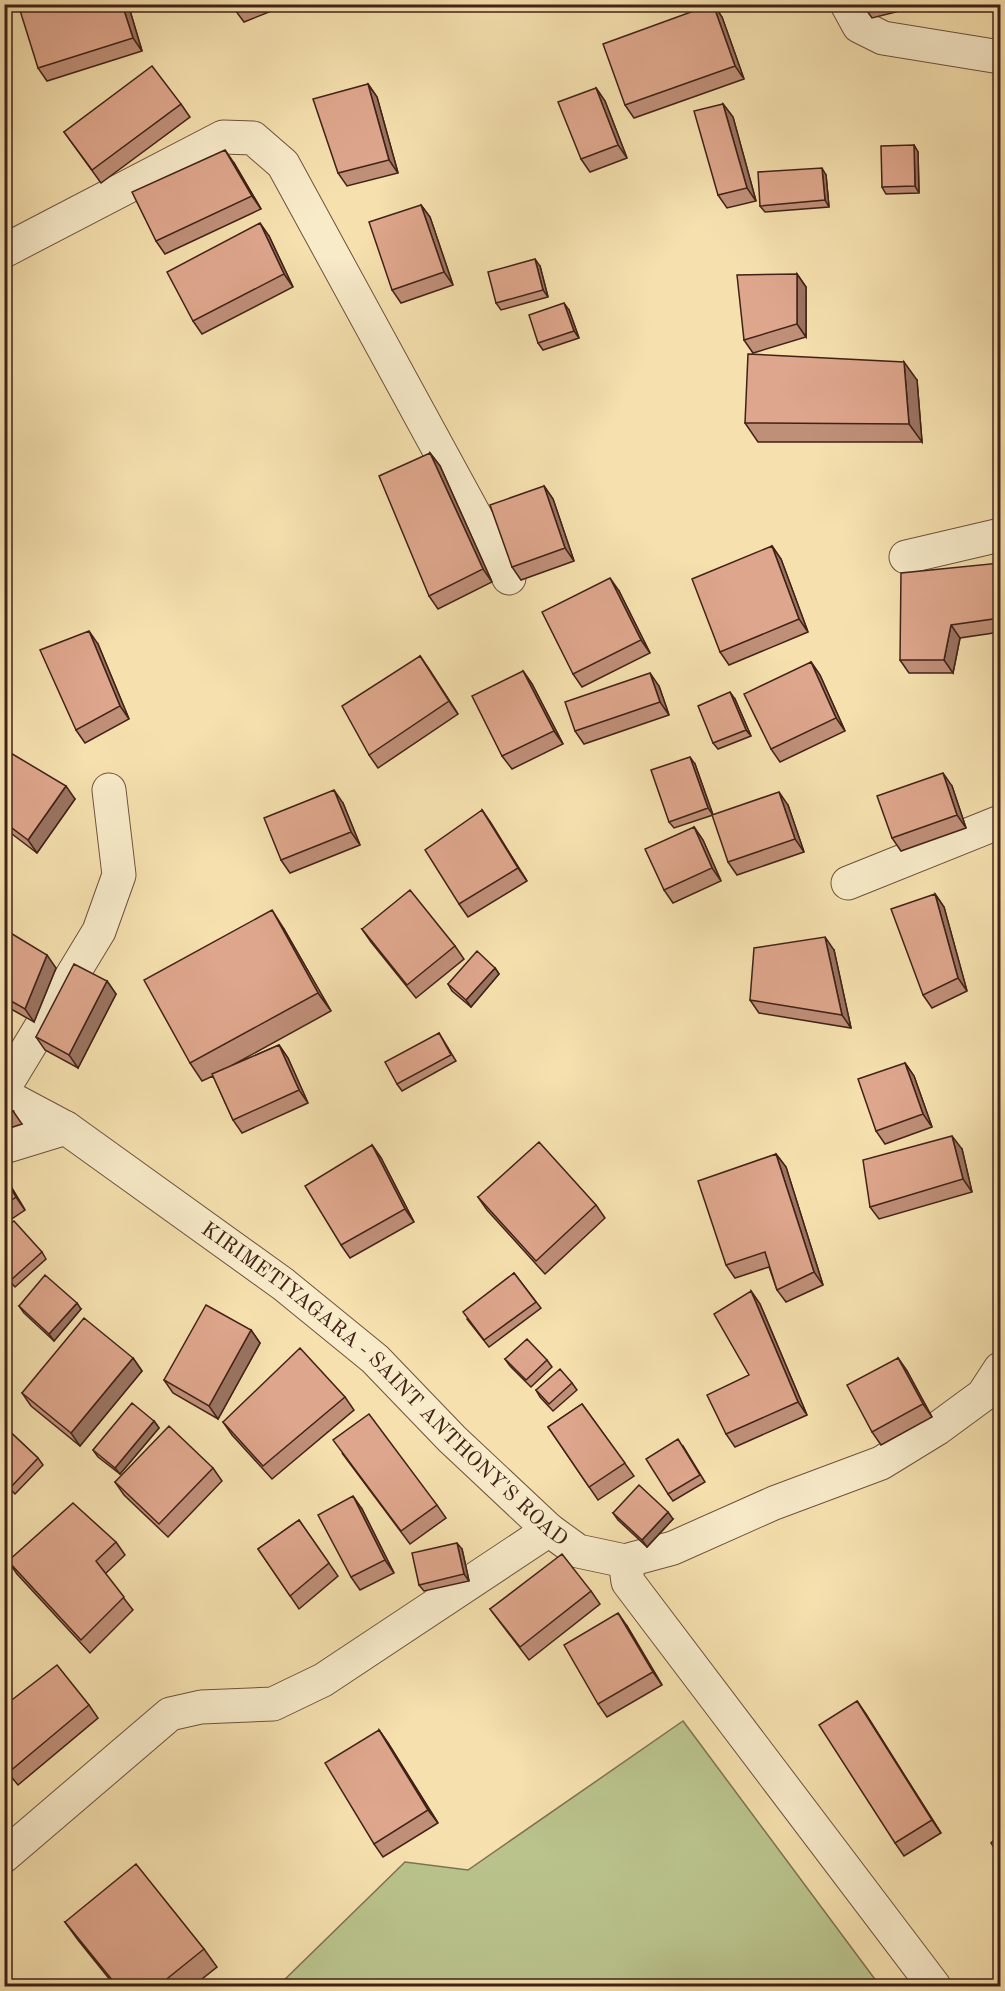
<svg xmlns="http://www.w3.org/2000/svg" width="1005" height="1991" font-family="'Old Standard TT',serif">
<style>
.green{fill:#bac38c;stroke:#7e7252;stroke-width:1.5}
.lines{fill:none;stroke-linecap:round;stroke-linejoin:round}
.minor-casing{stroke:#6e523d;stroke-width:35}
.minor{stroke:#f8ebca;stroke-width:33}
.wall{fill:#bf8f78;stroke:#412217;stroke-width:1.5}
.shaded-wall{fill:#9b7462;stroke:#412217;stroke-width:1.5}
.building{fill:#dea68c;stroke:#412217;stroke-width:1.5}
.labels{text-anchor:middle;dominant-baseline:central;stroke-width:4.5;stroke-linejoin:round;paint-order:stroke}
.street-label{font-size:21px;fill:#412217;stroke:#f8ebca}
</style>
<rect width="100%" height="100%" fill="#f5e0ae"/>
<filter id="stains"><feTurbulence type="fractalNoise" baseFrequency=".00333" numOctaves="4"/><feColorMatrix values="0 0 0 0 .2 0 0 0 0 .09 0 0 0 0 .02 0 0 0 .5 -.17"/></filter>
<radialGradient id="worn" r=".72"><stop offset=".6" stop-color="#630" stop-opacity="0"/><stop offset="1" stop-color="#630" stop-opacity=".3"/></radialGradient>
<path class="green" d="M 683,1721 L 880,1986 L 278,1986 L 405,1862 L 468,1870 Z"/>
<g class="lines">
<defs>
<g id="minor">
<path d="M 847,4 L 859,26 L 883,38 L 1000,57"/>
<path d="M 4,251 L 223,137 L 253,138 L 283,164 L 509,578"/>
<path d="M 906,557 L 1000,535"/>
<path d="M 848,883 L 1000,822"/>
<path d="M 4,1088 L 99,931 L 119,875 L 109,790"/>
<path id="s1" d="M 4,1095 L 66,1128 L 283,1284 L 375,1359 L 452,1439 L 549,1530 L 578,1551 L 625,1561 L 673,1548 L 774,1503 L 881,1463 L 938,1428 L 983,1395 L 1000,1369"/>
<path d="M 4,1147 L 66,1128"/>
<path d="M 625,1561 L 628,1582 L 934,1986"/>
<path d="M 4,1856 L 170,1714 L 201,1707 L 273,1704 L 323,1680 L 549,1530"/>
</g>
</defs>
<use href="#minor" class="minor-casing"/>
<use href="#minor" class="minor"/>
</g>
<path class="wall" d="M 128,4 L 142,51 L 47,81 L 38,68 Z
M 233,4 L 289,4 L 244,22 L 235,10 Z
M 713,4 L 722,17 L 744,79 L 634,118 L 625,105 Z
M 866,4 L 903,4 L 904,10 L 872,18 L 867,11 Z
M 368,84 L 377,97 L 398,173 L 347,186 L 338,173 Z
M 596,88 L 605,101 L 627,158 L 590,172 L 581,159 Z
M 181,104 L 190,117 L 101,183 L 64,132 Z
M 723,104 L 733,117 L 756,201 L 727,208 L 718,195 Z
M 914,145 L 918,152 L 919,193 L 886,194 L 882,187 Z
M 234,163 L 261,209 L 165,254 L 156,241 Z
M 826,175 L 829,207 L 765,212 L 760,206 Z
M 421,205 L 430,217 L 453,285 L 401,303 L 392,290 Z
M 269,236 L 293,287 L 202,334 L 193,321 Z
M 540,266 L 548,297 L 501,310 L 496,303 Z
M 797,274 L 806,287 L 806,337 L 753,353 L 744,340 Z
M 569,310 L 579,338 L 543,350 L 538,343 Z
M 917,380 L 922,442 L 758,442 L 745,423 Z
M 430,453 L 440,466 L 492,582 L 438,609 L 429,596 Z
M 544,486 L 553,499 L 574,561 L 521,580 L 512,567 Z
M 772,546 L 781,559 L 808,632 L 729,665 L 720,652 Z
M 1000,563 L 1000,632 L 960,638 L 953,673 L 909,673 L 900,660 Z
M 619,591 L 650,653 L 582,687 L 573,674 Z
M 98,644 L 129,719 L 85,743 L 76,730 Z
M 420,656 L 458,714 L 378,768 L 369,755 Z
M 811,662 L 820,675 L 845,731 L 780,762 L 771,749 Z
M 523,671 L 532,684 L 563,744 L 512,769 L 502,756 Z
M 659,686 L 669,715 L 584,744 L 575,731 Z
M 735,699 L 751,736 L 718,749 L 713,743 Z
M 4,749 L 75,799 L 37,853 L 4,828 Z
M 695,764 L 713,815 L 674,828 L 669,822 Z
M 952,786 L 966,828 L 901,851 L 892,838 Z
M 343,803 L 360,845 L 290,873 L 281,860 Z
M 788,805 L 804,852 L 737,875 L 728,862 Z
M 482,810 L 527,881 L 468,917 L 459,904 Z
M 694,827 L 703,840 L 721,881 L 673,903 L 664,890 Z
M 935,894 L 944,907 L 967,991 L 932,1008 L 923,995 Z
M 4,929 L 56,968 L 34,1022 L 4,1005 Z
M 284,929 L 331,1011 L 231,1066 L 279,1045 L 288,1058 L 308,1103 L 242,1133 L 233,1120 L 213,1076 L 202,1081 L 190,1063 Z
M 362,929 L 455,946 L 464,959 L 416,998 L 371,942 Z
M 834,950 L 851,1028 L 759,1013 L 750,1000 Z
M 495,968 L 499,974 L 471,1007 L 452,991 L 448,984 Z
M 107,981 L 116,994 L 78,1068 L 45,1050 L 36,1037 Z
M 439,1033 L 456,1061 L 402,1091 L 397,1084 Z
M 905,1063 L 914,1076 L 932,1127 L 885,1144 L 876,1131 Z
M 4,1108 L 13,1111 L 22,1124 L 4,1130 Z
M 372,1145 L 381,1158 L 414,1222 L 350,1258 L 341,1245 Z
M 962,1149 L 972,1192 L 879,1219 L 870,1207 Z
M 776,1154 L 786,1167 L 823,1285 L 786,1302 L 777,1290 L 769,1267 L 735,1278 L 726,1265 Z
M 4,1175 L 25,1210 L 4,1224 Z
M 478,1197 L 596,1205 L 605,1218 L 545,1274 L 487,1210 Z
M 4,1229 L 42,1252 L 46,1259 L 15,1287 L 4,1275 Z
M 514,1273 L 541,1308 L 489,1347 L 467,1319 Z
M 751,1291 L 760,1304 L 807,1415 L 735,1447 L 726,1434 L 749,1375 Z
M 19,1306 L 81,1309 L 54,1341 L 24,1313 Z
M 251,1330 L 260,1343 L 218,1419 L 173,1393 L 164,1380 Z
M 133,1358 L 142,1371 L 80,1446 L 31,1406 L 22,1393 Z
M 898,1358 L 907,1371 L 932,1417 L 881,1445 L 872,1432 Z
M 505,1359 L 547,1360 L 552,1367 L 531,1387 L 510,1366 Z
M 572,1383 L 577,1390 L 553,1411 L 540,1397 L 536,1390 Z
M 345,1397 L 354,1410 L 272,1479 L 232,1435 L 223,1422 Z
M 582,1404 L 634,1476 L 598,1500 L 548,1427 Z
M 154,1421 L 159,1428 L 120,1474 L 98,1457 L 93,1450 Z
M 4,1426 L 38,1458 L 43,1465 L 15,1494 L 4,1483 Z
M 683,1446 L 705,1482 L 673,1501 L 668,1494 Z
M 342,1453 L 437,1505 L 446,1518 L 410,1544 Z
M 213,1468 L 222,1481 L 168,1537 L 124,1495 L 115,1482 Z
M 362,1509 L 394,1573 L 360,1590 L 351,1577 Z
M 613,1513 L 673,1519 L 647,1547 L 618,1520 Z
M 299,1520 L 338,1576 L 299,1609 L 258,1549 Z
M 116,1542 L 125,1555 L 105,1574 L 133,1610 L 90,1653 L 17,1574 L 8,1561 Z
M 462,1549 L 469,1581 L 424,1591 L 419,1585 Z
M 591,1591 L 600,1604 L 529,1660 L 490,1609 Z
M 627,1626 L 662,1685 L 607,1717 L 598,1704 Z
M 857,1701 L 941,1833 L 904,1856 L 895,1843 Z
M 89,1705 L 98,1718 L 18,1785 L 4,1768 L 4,1706 Z
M 379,1730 L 388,1743 L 438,1823 L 383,1857 L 374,1844 Z
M 65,1922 L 204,1949 L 217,1967 L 193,1986 L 115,1986 L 78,1940 Z"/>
<path class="shaded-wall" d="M 122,4 L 128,4 L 142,51 L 133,38 Z
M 713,4 L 722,17 L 744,79 L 735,66 Z
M 368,84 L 377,97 L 398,173 L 389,160 Z
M 596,88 L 605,101 L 627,158 L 618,145 Z
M 723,104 L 733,117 L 756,201 L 747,188 Z
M 914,145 L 918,152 L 919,193 L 915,186 Z
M 225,150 L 234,163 L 261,209 L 252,196 Z
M 822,168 L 826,175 L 829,207 L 825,200 Z
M 421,205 L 430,217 L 453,285 L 444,272 Z
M 260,223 L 269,236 L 293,287 L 284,274 Z
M 535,259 L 540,266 L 548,297 L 543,290 Z
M 797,274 L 806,287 L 806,337 L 797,324 Z
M 564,303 L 569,310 L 579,338 L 574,331 Z
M 904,362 L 917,380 L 922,442 L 909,424 Z
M 430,453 L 440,466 L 492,582 L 483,569 Z
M 544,486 L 553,499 L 574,561 L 565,548 Z
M 772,546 L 781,559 L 808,632 L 799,619 Z
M 610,578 L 619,591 L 650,653 L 641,640 Z
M 951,625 L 960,638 L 953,673 L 944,660 Z
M 89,631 L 98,644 L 129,719 L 120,706 Z
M 420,656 L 429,669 L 458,714 L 449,701 Z
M 811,662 L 820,675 L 845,731 L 836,718 Z
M 523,671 L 532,684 L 563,744 L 554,731 Z
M 650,673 L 659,686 L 669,715 L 660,702 Z
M 730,692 L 735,699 L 751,736 L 746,730 Z
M 690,757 L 695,764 L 713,815 L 708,808 Z
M 943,773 L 952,786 L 966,828 L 957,815 Z
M 66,786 L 75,799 L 37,853 L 28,840 Z
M 334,790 L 343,803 L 360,845 L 351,832 Z
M 779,792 L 788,805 L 804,852 L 795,839 Z
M 482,810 L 491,823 L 527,881 L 518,868 Z
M 694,827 L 703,840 L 721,881 L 712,868 Z
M 935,894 L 944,907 L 967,991 L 958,978 Z
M 272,910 L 284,929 L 331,1011 L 318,993 Z
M 825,937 L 834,950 L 851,1028 L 842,1015 Z
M 47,955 L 56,968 L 34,1022 L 25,1009 Z
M 495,968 L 499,974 L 471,1007 L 466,1000 Z
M 107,981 L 116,994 L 78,1068 L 69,1055 Z
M 279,1045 L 288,1058 L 308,1103 L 299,1090 Z
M 905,1063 L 914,1076 L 932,1127 L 923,1114 Z
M 952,1136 L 962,1149 L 972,1192 L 963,1179 Z
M 372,1145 L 381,1158 L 414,1222 L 405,1209 Z
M 776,1154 L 786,1167 L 823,1285 L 814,1272 Z
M 4,1175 L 25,1210 L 16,1197 L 4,1177 Z
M 751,1291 L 760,1304 L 807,1415 L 798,1402 Z
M 77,1303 L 81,1309 L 54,1341 L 49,1334 Z
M 251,1330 L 260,1343 L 218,1419 L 209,1406 Z
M 133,1358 L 142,1371 L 80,1446 L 71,1433 Z
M 898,1358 L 907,1371 L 932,1417 L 923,1404 Z
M 154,1421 L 159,1428 L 120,1474 L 115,1468 Z
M 353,1496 L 362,1509 L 394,1573 L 385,1560 Z
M 668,1512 L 673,1519 L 647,1547 L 642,1540 Z
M 457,1543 L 462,1549 L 469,1581 L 464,1574 Z
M 618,1613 L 627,1626 L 662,1685 L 653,1672 Z
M 857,1701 L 866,1714 L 941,1833 L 932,1820 Z
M 379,1730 L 388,1743 L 438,1823 L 428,1810 Z"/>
<path class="building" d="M 18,4 L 122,4 L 133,38 L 38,68 Z
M 233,4 L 247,4 L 235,10 Z
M 713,4 L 735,66 L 625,105 L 603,44 Z
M 866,4 L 896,4 L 867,11 Z
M 152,66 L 181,104 L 92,170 L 64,132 Z
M 368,84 L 389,160 L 338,173 L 313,99 Z
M 596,88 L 618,145 L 581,159 L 558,102 Z
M 723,104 L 747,188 L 718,195 L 694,111 Z
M 914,145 L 915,186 L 882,187 L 881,146 Z
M 225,150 L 252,196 L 156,241 L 132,192 Z
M 822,168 L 825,200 L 760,206 L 758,172 Z
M 421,205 L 444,272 L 392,290 L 369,222 Z
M 260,223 L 284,274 L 193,321 L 167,272 Z
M 535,259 L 543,290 L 496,303 L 488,272 Z
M 797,274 L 797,324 L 744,340 L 737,275 Z
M 564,303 L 574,331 L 538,343 L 529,315 Z
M 748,354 L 904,362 L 909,424 L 745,423 Z
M 430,453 L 483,569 L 429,596 L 379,476 Z
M 544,486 L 565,548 L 512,567 L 490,505 Z
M 772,546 L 799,619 L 720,652 L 692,579 Z
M 1000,563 L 1000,618 L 951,625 L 944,660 L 900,660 L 901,573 Z
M 610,578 L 641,640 L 573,674 L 542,612 Z
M 89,631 L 120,706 L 76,730 L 40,650 Z
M 420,656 L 449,701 L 369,755 L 342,706 Z
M 811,662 L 836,718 L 771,749 L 744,694 Z
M 523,671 L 554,731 L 502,756 L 472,696 Z
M 650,673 L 660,702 L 575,731 L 565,702 Z
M 730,692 L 746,730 L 713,743 L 698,706 Z
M 4,749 L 66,786 L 28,840 L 4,822 Z
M 690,757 L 708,808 L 669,822 L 651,770 Z
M 943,773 L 957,815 L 892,838 L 877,796 Z
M 334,790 L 351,832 L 281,860 L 264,818 Z
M 779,792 L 795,839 L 728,862 L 712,815 Z
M 482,810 L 518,868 L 459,904 L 425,850 Z
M 694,827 L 712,868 L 664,890 L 645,849 Z
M 1000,871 L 1000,888 L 996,872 Z
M 410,890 L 455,946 L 407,985 L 362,929 Z
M 935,894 L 958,978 L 923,995 L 891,909 Z
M 272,910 L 318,993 L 190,1063 L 144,980 Z
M 4,929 L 47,955 L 25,1009 L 4,997 Z
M 825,937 L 842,1015 L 750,1000 L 754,948 Z
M 477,951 L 495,968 L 466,1000 L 448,984 Z
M 74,964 L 107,981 L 69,1055 L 36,1037 Z
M 439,1033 L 451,1055 L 397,1084 L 385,1062 Z
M 279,1045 L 299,1090 L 233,1120 L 212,1074 Z
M 905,1063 L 923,1114 L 876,1131 L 858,1079 Z
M 4,1108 L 13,1111 L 4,1114 Z
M 952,1136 L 963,1179 L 870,1207 L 863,1160 Z
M 539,1142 L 596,1205 L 536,1261 L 478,1197 Z
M 372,1145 L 405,1209 L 341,1245 L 305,1186 Z
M 1000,1149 L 1000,1161 L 996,1158 Z
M 776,1154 L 814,1272 L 777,1290 L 765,1252 L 726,1265 L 698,1181 Z
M 4,1177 L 16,1197 L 4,1205 Z
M 14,1221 L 42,1252 L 11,1280 L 4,1273 L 4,1229 Z
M 514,1273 L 536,1302 L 484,1340 L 463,1312 Z
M 45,1275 L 77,1303 L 49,1334 L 19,1306 Z
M 751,1291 L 798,1402 L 726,1434 L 707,1395 L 749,1375 L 714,1314 Z
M 206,1305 L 251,1330 L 209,1406 L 164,1380 Z
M 84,1318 L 133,1358 L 71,1433 L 22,1393 Z
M 527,1339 L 547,1360 L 526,1380 L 505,1359 Z
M 300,1348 L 345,1397 L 263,1466 L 223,1422 Z
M 898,1358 L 923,1404 L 872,1432 L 847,1385 Z
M 560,1369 L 572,1383 L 549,1404 L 536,1390 Z
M 132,1403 L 154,1421 L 115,1468 L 93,1450 Z
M 582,1404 L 625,1463 L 589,1487 L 548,1427 Z
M 369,1414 L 437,1505 L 401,1531 L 333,1440 Z
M 4,1426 L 38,1458 L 11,1487 L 4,1481 Z
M 169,1426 L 213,1468 L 159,1524 L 115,1482 Z
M 678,1439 L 700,1475 L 668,1494 L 646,1459 Z
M 639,1485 L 668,1512 L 642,1540 L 613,1513 Z
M 353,1496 L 385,1560 L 351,1577 L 318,1515 Z
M 73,1503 L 116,1542 L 96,1561 L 124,1597 L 81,1640 L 8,1561 Z
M 299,1520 L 329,1563 L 290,1596 L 258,1549 Z
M 457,1543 L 464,1574 L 419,1585 L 412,1553 Z
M 562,1554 L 591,1591 L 520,1647 L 490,1609 Z
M 618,1613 L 653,1672 L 598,1704 L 564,1645 Z
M 57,1665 L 89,1705 L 9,1772 L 4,1766 L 4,1706 Z
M 857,1701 L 932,1820 L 895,1843 L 819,1725 Z
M 379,1730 L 428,1810 L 374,1844 L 325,1763 Z
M 1000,1835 L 1000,1857 L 991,1843 Z
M 136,1864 L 204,1949 L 158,1986 L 117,1986 L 65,1922 Z"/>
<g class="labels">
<g class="street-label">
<text stroke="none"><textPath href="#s1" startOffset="480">KIRIMETIYAGARA - SAINT ANTHONY'S ROAD</textPath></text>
</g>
</g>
<rect width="1005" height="1991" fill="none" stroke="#f5e0ae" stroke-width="24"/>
<rect x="6" y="6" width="993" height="1979" fill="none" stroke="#412217" stroke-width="3"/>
<rect x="12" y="12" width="981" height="1967" fill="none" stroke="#412217" stroke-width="1.5"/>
<rect width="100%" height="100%" filter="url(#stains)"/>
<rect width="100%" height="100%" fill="url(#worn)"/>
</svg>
